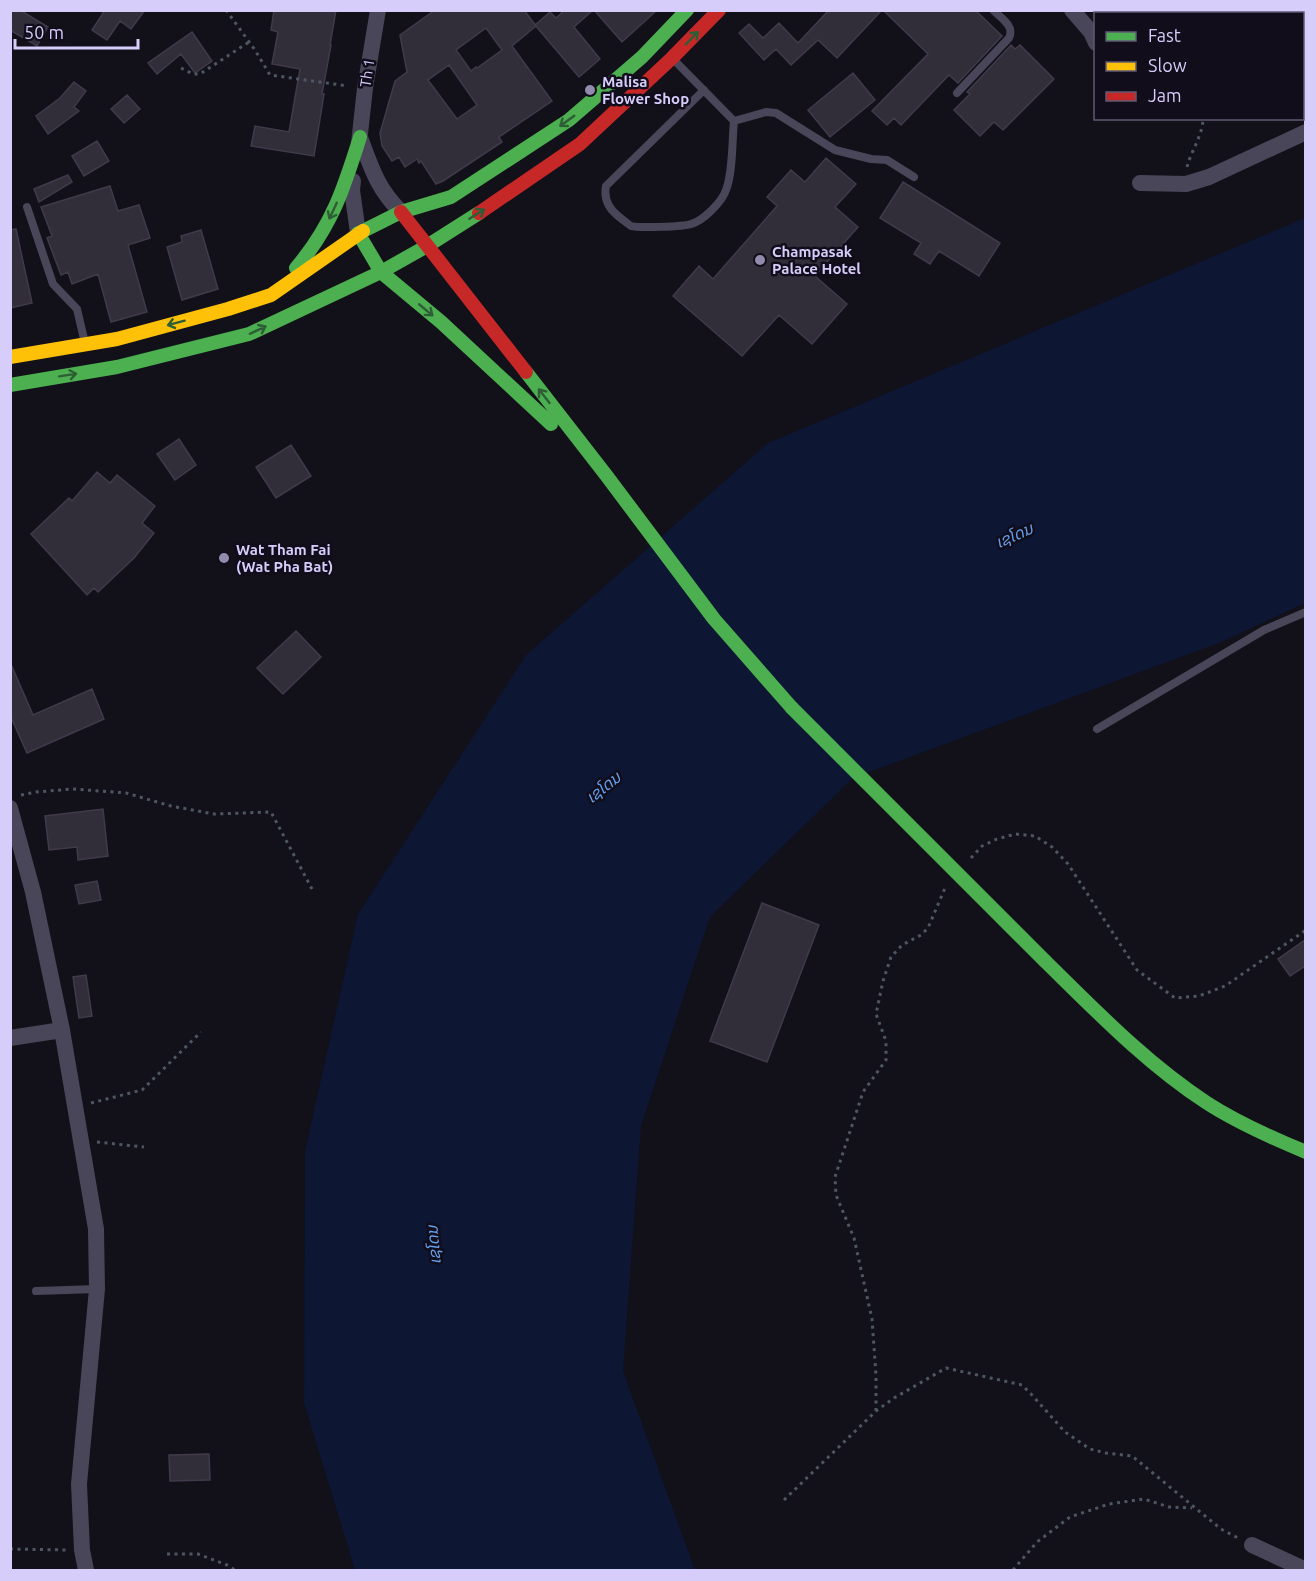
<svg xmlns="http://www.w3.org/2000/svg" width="1316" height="1581" font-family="Ubuntu,'Noto Sans Lao',sans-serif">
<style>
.water{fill:#0d1632}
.building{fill:#312e3a;stroke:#403a4b;stroke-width:1.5;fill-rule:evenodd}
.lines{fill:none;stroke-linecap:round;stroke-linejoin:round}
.path{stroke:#4d5764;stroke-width:3;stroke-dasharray:3 4.5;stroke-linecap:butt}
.lane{stroke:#484658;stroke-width:8}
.street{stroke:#484658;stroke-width:16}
.fast{stroke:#4caf50;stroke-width:14}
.slow{stroke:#ffc107;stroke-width:14}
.jam{stroke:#c62828;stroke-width:14}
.fast-bridge{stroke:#4caf50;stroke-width:14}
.oneway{stroke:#2e5e36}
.poi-dot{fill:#928bab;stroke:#110d1b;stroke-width:2}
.labels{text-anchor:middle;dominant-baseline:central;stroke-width:5;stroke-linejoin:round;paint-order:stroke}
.street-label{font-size:15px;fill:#d7cdfa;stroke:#110d1b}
.poi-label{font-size:15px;font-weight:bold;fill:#d7cdfa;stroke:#110d1b;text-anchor:start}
.water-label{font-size:16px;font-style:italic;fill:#65a0ef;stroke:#110d1b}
</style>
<rect width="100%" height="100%" fill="#121018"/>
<path class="water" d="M 1305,218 L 1305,603 L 1219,643 L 853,778 L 710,917 L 641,1126 L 623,1371 L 695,1570 L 355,1570 L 304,1403 L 305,1151 L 358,914 L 526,655 L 768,443 Z"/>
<path class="building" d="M 10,10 L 20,10 L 48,27 L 37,46 L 10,30 Z
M 105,10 L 145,10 L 131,29 L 120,21 L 107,40 L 92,30 Z
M 274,10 L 336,10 L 330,45 L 331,45 L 322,94 L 324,94 L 314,156 L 251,146 L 255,126 L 289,132 L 300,69 L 272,64 L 278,32 L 271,30 Z
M 435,10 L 524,10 L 536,26 L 512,46 L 552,101 L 499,137 L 502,142 L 443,181 L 436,184 L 421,161 L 419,163 L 417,159 L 405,167 L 399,157 L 392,161 L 382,146 L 380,133 L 395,81 L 407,72 L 400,35 ZM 486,28 L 502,50 L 477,68 L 476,67 L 471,71 L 456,50 ZM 449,65 L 477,105 L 457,119 L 428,80 Z
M 565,10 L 593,10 L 574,27 L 600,59 L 579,77 L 535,25 L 550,12 L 556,18 Z
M 594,10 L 657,10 L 622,42 Z
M 829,10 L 882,10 L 837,58 L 818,40 L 791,65 L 776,49 L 764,60 L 739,33 L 749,24 L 763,38 L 779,23 L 798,43 Z
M 883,10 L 975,10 L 1002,36 L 958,83 L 949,75 L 901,125 L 894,118 L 887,125 L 872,111 L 928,54 Z
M 192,32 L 212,61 L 195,73 L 181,54 L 157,74 L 148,63 Z
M 1011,45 L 1015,49 L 1020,45 L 1054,79 L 1003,130 L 994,122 L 980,136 L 954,110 L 970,94 L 967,92 Z
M 853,73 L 875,100 L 830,137 L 808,110 Z
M 74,82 L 86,91 L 74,107 L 79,111 L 48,134 L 36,116 L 60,98 Z
M 127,95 L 140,109 L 124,123 L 111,109 Z
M 97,141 L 109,161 L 84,176 L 72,156 Z
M 826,158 L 856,184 L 835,207 L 858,227 L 815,276 L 847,304 L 812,344 L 779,315 L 742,356 L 673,296 L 699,266 L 713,279 L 777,206 L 767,197 L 791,170 L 805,182 Z
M 68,175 L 72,182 L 39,202 L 34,189 Z
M 903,182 L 1000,243 L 979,276 L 939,251 L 930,264 L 914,254 L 921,243 L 880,218 Z
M 110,186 L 118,211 L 139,205 L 150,238 L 128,245 L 147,312 L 111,322 L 98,274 L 72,284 L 68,272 L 61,275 L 47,238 L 52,236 L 41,207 Z
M 16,229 L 32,303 L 10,308 L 10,230 Z
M 201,230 L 218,289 L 182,300 L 167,247 L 182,242 L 181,236 Z
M 179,439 L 196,465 L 175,480 L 157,454 Z
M 291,445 L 311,476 L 276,498 L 256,467 Z
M 97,472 L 110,483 L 117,475 L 155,506 L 142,523 L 154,533 L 134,558 L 98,592 L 94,588 L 87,595 L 31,534 L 69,498 L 72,501 Z
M 296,631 L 321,657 L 283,694 L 257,668 Z
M 10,662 L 33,715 L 92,689 L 104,719 L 27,753 L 10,715 Z
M 103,809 L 108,856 L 78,860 L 77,847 L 49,850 L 45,816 Z
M 97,881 L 101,900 L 79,904 L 75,885 Z
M 762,903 L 819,925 L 767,1062 L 710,1041 Z
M 1305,940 L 1305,966 L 1290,976 L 1278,959 Z
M 86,975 L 92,1016 L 79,1018 L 73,977 Z
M 209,1454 L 210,1480 L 170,1481 L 169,1455 Z"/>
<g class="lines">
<path class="path" d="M 226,10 L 255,50 L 270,75 L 348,86
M 1124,10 L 1128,14
M 1157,10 L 1158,14
M 1131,14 L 1146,10
M 1276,14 L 1279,10
M 181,68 L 193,74 L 200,74 L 249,42
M 1187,167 C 1191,151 1203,135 1203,118
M 21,795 L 36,792 L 73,789 L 126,793 L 171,806 L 214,814 L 271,812 L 312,889
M 971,858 L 982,846 L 997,839 L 1015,834 L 1035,836 L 1052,847 L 1068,864 L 1137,970 L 1175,998 L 1199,996 L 1225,986 L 1306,930
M 91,1103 L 142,1090 L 201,1032
M 97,1142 L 144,1147
M 876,1411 L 876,1375 L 872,1319 L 854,1238 L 836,1195 L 835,1177 L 863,1092 L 886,1060 L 886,1041 L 876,1014 L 883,981 L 891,957 L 902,945 L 921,935 L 928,928 L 945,888
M 784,1500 L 876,1411 L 894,1398 L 946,1368 L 1022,1385 L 1032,1395 L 1065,1432 L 1090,1449 L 1106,1453 L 1132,1456 L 1221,1529 L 1240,1539
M 10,1549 L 66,1550
M 167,1554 L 198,1554 L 227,1565 L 235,1570
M 1013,1570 L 1037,1542 L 1070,1517 L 1109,1504 L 1144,1499 L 1169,1507 L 1192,1508"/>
<path class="lane" d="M 675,61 L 734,121 C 732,141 733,172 726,190 C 722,202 703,221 691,224 C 683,227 637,228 631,226 C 628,224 626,222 623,220 C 611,211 603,202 606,186 L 704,90
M 957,93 L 1009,38 C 1015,26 1001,18 993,10
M 734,121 L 766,112 L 776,113 L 835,150 L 871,159 L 887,160 L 914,177
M 27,207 L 53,284 L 77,309 L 84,339
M 1097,729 L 1264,630 L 1306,612
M 36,1291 L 97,1289"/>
<path class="street" d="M 1072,10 L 1091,32 L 1096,43
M 361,140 C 372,170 378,189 401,212
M 359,143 L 365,88 L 378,10
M 353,181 L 352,190 L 358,233
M 1140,183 L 1186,184 L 1209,177 L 1306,132
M 10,808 L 33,892 L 62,1030 L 96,1229 L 97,1289 L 79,1484 L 82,1550 L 86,1570
M 10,1038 L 62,1030
M 1252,1545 L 1306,1570"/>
<path class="fast" d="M 363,231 L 401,212 L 451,197 L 569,120 L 642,57 L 687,10
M 358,233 L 381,272 L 441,322 L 551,424
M 296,268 C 332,226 344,188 360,137
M 526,372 L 606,475 L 714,619 L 792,708
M 10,385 L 117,367 L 249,334 L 381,272 L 427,246 L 479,213
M 1045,961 C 1096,1011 1147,1064 1207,1103 C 1238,1123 1272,1138 1306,1152"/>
<path class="slow" d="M 10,357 L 117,339 L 228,309 L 271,295 L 363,231"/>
<path class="jam" d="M 401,212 L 526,372
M 479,213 L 580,144 L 672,58 L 719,10"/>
<path class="fast-bridge" d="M 792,708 L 1045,961"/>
</g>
<defs><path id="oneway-shaft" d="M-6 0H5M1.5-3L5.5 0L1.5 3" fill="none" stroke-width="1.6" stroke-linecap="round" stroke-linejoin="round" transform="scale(1.5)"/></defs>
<g class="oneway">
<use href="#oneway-shaft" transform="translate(692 38) rotate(-46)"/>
<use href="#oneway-shaft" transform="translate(567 121) rotate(144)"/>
<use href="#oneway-shaft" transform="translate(333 211) rotate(115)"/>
<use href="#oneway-shaft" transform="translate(477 214) rotate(-32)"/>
<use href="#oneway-shaft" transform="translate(426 310) rotate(40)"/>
<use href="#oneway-shaft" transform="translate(176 323) rotate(165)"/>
<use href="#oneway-shaft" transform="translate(258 330) rotate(-25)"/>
<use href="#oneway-shaft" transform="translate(68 375) rotate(-9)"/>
<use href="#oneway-shaft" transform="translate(544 396) rotate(-128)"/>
</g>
<g class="poi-dot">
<circle cx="590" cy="90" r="6"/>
<circle cx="760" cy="260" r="6"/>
<circle cx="224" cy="558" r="6"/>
</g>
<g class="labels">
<g class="street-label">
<text transform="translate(367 73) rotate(-81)">Th 1</text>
</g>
<g class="poi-label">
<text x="602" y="81">Malisa<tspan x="602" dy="17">Flower Shop</tspan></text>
<text x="772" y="251">Champasak<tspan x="772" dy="17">Palace Hotel</tspan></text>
<text x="236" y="549">Wat Tham Fai<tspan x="236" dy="17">(Wat Pha Bat)</tspan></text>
</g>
<g class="water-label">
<text transform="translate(1014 535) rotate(-24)">ເຊໂດນ</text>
<text transform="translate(603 787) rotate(-38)">ເຊໂດນ</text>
<text transform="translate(433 1245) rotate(-95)">ເຊໂດນ</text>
</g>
</g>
<rect width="1316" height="1581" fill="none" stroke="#d7cdfa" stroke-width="24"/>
<rect x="1094" y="12" width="210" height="108" fill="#110d1b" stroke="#605a74" stroke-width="1.5"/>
<rect x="1106" y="32" width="30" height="9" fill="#4caf50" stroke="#605a74" stroke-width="1.5"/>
<text x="1148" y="42" font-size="18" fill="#d7cdfa">Fast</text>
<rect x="1106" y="62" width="30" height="9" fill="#ffc107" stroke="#605a74" stroke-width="1.5"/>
<text x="1148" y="72" font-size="18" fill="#d7cdfa">Slow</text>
<rect x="1106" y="92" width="30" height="9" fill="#c62828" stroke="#605a74" stroke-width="1.5"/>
<text x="1148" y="102" font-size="18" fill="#d7cdfa">Jam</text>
<path d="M15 39v9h123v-9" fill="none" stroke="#d7cdfa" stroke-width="3"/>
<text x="24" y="39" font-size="18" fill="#d7cdfa" stroke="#110d1b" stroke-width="4.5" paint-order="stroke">50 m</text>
</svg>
